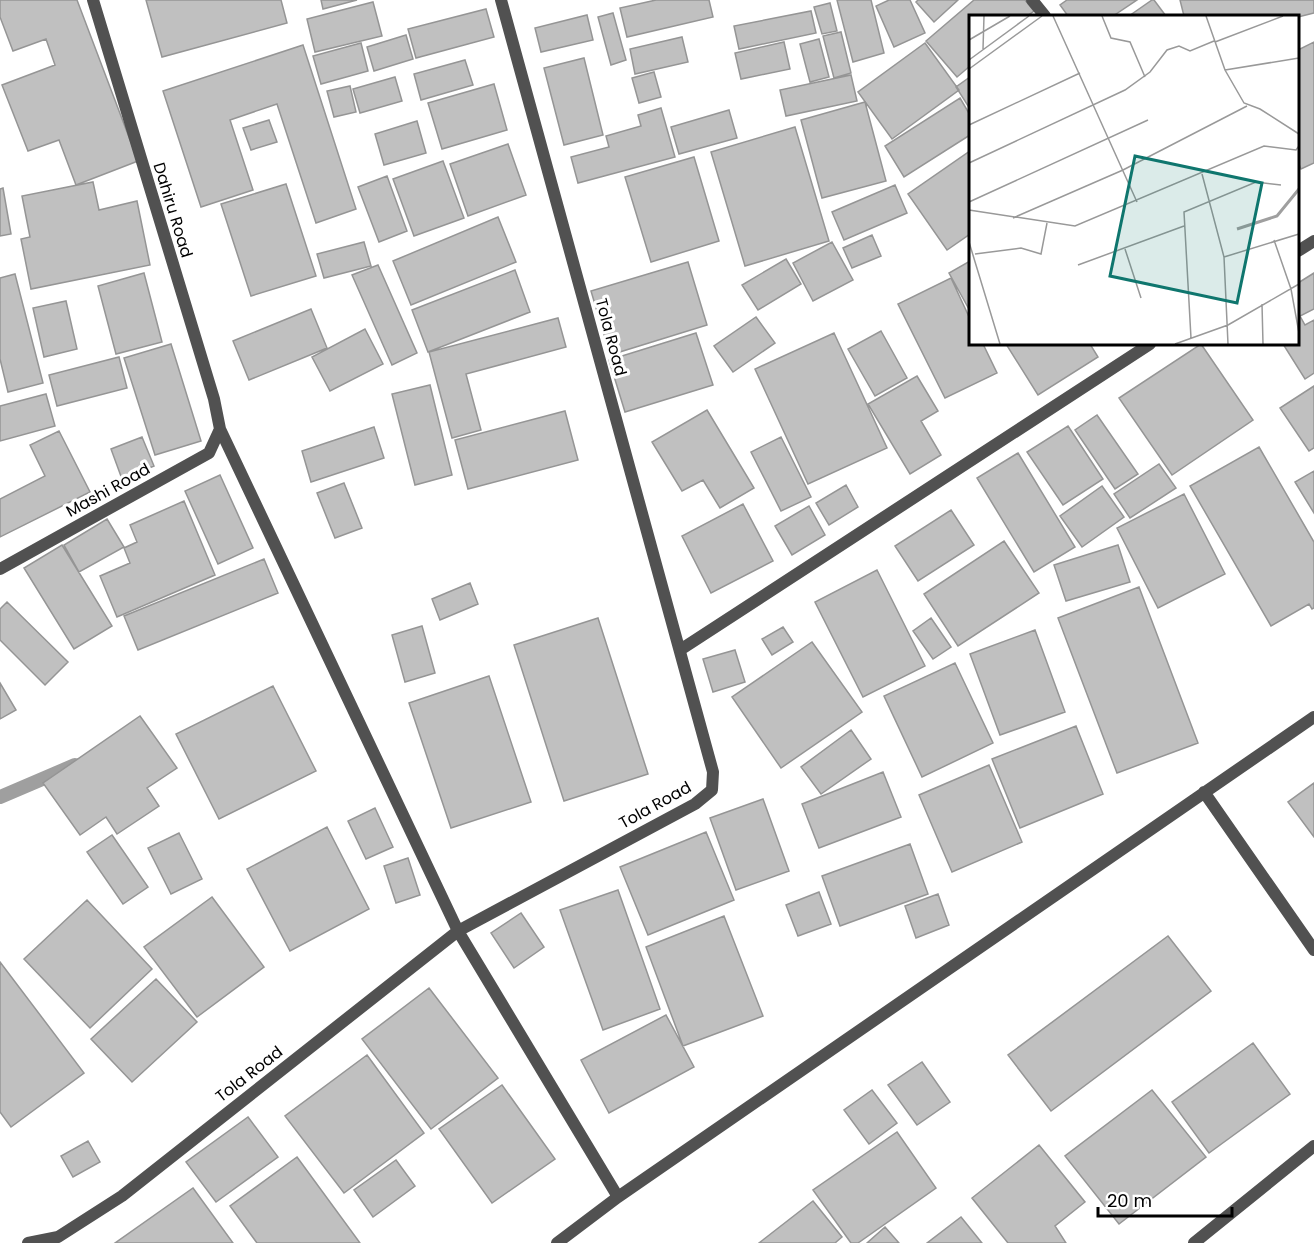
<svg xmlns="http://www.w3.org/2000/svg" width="1314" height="1243" font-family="Poppins,sans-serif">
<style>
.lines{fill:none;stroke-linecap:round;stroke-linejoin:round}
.stream{stroke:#9f9f9f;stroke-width:14}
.building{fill:#c0c0c0;stroke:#959595;stroke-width:1.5}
.minor{stroke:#515151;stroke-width:12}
.labels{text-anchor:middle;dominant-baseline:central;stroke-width:6;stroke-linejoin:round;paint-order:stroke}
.street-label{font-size:16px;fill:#000;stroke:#fff}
.inset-river{fill:none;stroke:#9f9f9f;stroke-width:3}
.inset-road{fill:none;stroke:#999;stroke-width:1.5}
.view{fill:#0f766e;fill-opacity:0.15;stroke:#0f766e;stroke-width:3}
.inset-edge{fill:none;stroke:#000;stroke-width:3}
</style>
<rect width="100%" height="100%" fill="#fff"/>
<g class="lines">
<path class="stream" d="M 0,797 L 75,765"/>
</g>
<path class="building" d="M 0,0 L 77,0 L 138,161 L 76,185 L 59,140 L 28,151 L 2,85 L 55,65 L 46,39 L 13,51 L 0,17 Z
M 146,0 L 281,0 L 287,23 L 162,57 Z
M 321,0 L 357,0 L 323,9 Z
M 656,0 L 709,0 L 713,17 L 627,37 L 620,8 Z
M 837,0 L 871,0 L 884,53 L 853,62 Z
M 889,0 L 910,0 L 925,33 L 894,47 L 876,6 Z
M 918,0 L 958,0 L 934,22 L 916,2 Z
M 974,0 L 1025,0 L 1034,11 L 1027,16 L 970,16 L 970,66 L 957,77 L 926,41 Z
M 1067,0 L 1137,0 L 1113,16 L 1068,16 L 1060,5 Z
M 1152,0 L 1154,0 L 1166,16 L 1129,16 Z
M 1180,0 L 1314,0 L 1314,13 L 1298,17 L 1184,16 Z
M 373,2 L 382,36 L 315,52 L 307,19 Z
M 830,3 L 837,31 L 822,34 L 814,7 Z
M 486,9 L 494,37 L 416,58 L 408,29 Z
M 811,11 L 816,33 L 739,49 L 734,26 Z
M 613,13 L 626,60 L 611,65 L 598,17 Z
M 587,15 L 593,40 L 541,52 L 535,28 Z
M 841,32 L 851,73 L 834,78 L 823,36 Z
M 406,35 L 413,59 L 374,71 L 367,47 Z
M 682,37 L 688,62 L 635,74 L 630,49 Z
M 819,39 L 829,77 L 810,82 L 800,44 Z
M 784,42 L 790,69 L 741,79 L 735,53 Z
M 1314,42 L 1314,163 L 1301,169 L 1298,162 L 1298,50 Z
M 361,43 L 368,71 L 321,84 L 313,56 Z
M 925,43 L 959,90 L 892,139 L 858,92 Z
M 303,45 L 356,209 L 316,223 L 277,104 L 230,120 L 253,190 L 201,207 L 163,91 Z
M 584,58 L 603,135 L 564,145 L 544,68 Z
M 465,60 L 473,85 L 421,100 L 414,74 Z
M 654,72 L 661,97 L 639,103 L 632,78 Z
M 851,75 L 857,101 L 786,116 L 780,90 Z
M 395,77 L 402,101 L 360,113 L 353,89 Z
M 970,77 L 970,109 L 956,87 Z
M 494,84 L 507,130 L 442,149 L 428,103 Z
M 350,86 L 356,112 L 334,117 L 327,91 Z
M 960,98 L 970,115 L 970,135 L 904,177 L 885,146 Z
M 865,102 L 886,181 L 822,198 L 801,120 Z
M 661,108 L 675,157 L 578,183 L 571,157 L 609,147 L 606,136 L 641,126 L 638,115 Z
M 729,110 L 737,138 L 679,154 L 671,127 Z
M 269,120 L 277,142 L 251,150 L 243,128 Z
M 417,121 L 426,153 L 384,165 L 375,134 Z
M 795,127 L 829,241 L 745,266 L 711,152 Z
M 508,144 L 526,195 L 468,216 L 450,164 Z
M 970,151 L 970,234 L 947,250 L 908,194 Z
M 694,157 L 719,241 L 651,262 L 625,177 Z
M 443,161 L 464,218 L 414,236 L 393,179 Z
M 387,176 L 407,231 L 379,242 L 358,187 Z
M 93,182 L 99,210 L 137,201 L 150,265 L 31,289 L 21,239 L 30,237 L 22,196 Z
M 286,184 L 316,276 L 251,296 L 221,204 Z
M 895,185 L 907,213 L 844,240 L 832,212 Z
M 3,188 L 11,234 L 0,236 L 0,189 Z
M 498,217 L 516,262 L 411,305 L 393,261 Z
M 872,235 L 881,256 L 852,268 L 843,248 Z
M 364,242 L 371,266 L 324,278 L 317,254 Z
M 832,242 L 853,280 L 813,301 L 793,263 Z
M 786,259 L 801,284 L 758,310 L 742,285 Z
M 970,261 L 970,311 L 949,273 Z
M 688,262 L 707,325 L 610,355 L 591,291 Z
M 378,265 L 417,353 L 392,365 L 352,275 Z
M 515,270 L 530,312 L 428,352 L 412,310 Z
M 144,273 L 162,342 L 116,354 L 98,286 Z
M 1314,273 L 1314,309 L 1300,316 L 1305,325 L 1314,320 L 1314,373 L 1305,379 L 1283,344 L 1298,344 L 1298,283 Z
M 15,274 L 43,383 L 8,392 L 0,359 L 0,278 Z
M 951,278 L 970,319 L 970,344 L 983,344 L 997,373 L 945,398 L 898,304 Z
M 66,301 L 77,349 L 44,357 L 33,308 Z
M 311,309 L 327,348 L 249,380 L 233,341 Z
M 756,317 L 775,343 L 733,372 L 714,346 Z
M 558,318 L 566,347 L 466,374 L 481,430 L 452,438 L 429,352 Z
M 365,329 L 383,364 L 330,391 L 312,357 Z
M 881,331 L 907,378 L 875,396 L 848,349 Z
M 696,333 L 713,385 L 625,412 L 609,360 Z
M 834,333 L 887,448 L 808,484 L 755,369 Z
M 171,344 L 201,441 L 155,455 L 124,358 Z
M 1006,344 L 1090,344 L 1098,357 L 1038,395 Z
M 1201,344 L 1253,420 L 1172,475 L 1119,398 Z
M 119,357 L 127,388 L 57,406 L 49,375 Z
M 917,376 L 938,411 L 921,421 L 941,455 L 910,474 L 868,404 Z
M 430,385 L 452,475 L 415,485 L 392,394 Z
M 1314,386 L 1314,448 L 1309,451 L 1280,408 Z
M 46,394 L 55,426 L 0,441 L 0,406 Z
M 707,410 L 754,488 L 720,508 L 703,480 L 682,491 L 652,442 Z
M 565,411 L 578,460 L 468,489 L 455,440 Z
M 1097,415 L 1138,474 L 1115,489 L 1075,430 Z
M 1068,426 L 1103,479 L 1063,505 L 1027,452 Z
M 374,427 L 384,458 L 311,482 L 302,451 Z
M 59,431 L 90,492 L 0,537 L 0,499 L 45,476 L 30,445 Z
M 142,437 L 154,466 L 122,479 L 111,449 Z
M 781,437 L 811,497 L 781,511 L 751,452 Z
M 1259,447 L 1314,542 L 1314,608 L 1312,609 L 1309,604 L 1271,626 L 1190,486 Z
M 1018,453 L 1075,547 L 1034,572 L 977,478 Z
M 1159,464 L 1176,488 L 1130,518 L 1114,494 Z
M 1314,471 L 1314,513 L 1295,482 Z
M 220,475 L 253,548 L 218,564 L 185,491 Z
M 344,483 L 362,528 L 335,538 L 317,493 Z
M 846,485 L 858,507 L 829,525 L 816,503 Z
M 1102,486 L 1124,517 L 1082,547 L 1060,516 Z
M 1184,494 L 1225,574 L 1158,608 L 1117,528 Z
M 184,501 L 215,575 L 117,617 L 100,576 L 130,563 L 124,548 L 137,542 L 130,525 Z
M 743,504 L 773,561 L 711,593 L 682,536 Z
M 809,506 L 825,535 L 792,555 L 775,526 Z
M 951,510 L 974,545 L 918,581 L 895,546 Z
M 107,519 L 124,547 L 79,572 L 64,545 Z
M 1004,541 L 1039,593 L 958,646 L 924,594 Z
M 62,545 L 112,626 L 74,649 L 24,568 Z
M 1118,545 L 1130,582 L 1066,601 L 1054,565 Z
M 264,559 L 278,593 L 138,650 L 124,616 Z
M 877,570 L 925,666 L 863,697 L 815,602 Z
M 470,583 L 478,604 L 440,620 L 432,599 Z
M 1139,587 L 1198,743 L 1117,773 L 1058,618 Z
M 7,602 L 68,662 L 45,685 L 0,640 L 0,609 Z
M 598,618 L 648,774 L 564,801 L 514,645 Z
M 931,618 L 951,647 L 933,659 L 913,631 Z
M 422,626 L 435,673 L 405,682 L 392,635 Z
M 783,627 L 793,642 L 772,655 L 762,639 Z
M 1035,630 L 1065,712 L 1000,735 L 970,654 Z
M 812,642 L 862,712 L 781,768 L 732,697 Z
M 735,650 L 745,682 L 713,692 L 703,659 Z
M 955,663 L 993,743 L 922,777 L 884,696 Z
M 489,676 L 531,802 L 451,828 L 409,703 Z
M 0,683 L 16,710 L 0,719 Z
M 273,686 L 316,771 L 219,819 L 176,734 Z
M 140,716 L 177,768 L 147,788 L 159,806 L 117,834 L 106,817 L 80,835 L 43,783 Z
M 1076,726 L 1103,794 L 1020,828 L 992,759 Z
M 851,730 L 871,759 L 821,794 L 801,767 Z
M 989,765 L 1022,842 L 952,872 L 919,795 Z
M 883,772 L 901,817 L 819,848 L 802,804 Z
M 1314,783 L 1314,837 L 1288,802 Z
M 763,799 L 789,871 L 736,890 L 710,818 Z
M 375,808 L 393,847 L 366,859 L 348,821 Z
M 327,827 L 369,909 L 290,951 L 247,869 Z
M 706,832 L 734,900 L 648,935 L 620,867 Z
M 179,833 L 202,879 L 171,894 L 148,848 Z
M 112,835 L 148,887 L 123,904 L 87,852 Z
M 910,844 L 928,894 L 840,926 L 822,876 Z
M 408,858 L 420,895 L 396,903 L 384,866 Z
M 618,890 L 660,1009 L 603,1030 L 560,910 Z
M 819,892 L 831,924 L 798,936 L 786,905 Z
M 938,894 L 949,925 L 916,938 L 905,906 Z
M 212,897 L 264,967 L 197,1017 L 144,947 Z
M 87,900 L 152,969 L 90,1028 L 24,959 Z
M 521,913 L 544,947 L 514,968 L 491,933 Z
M 724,916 L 763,1016 L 683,1046 L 646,947 Z
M 1168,936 L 1211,991 L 1051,1111 L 1008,1055 Z
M 0,962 L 84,1073 L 11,1127 L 0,1112 Z
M 156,979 L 197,1022 L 132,1082 L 91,1039 Z
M 429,988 L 498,1078 L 431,1129 L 362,1039 Z
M 666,1015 L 694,1067 L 609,1113 L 581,1060 Z
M 1253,1043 L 1290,1094 L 1209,1153 L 1172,1102 Z
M 367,1055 L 424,1133 L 344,1193 L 285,1116 Z
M 922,1062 L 950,1102 L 917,1125 L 888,1085 Z
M 502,1085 L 555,1159 L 492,1203 L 439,1129 Z
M 872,1090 L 897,1123 L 869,1144 L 844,1110 Z
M 1152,1090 L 1206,1157 L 1119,1224 L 1065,1156 Z
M 248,1117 L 278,1157 L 216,1202 L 186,1162 Z
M 897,1132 L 936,1188 L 858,1243 L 851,1243 L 813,1190 Z
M 88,1141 L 100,1162 L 73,1177 L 61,1156 Z
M 1039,1145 L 1085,1202 L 1055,1226 L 1066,1243 L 1008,1243 L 972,1198 Z
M 297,1157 L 360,1243 L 257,1243 L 230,1206 Z
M 396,1160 L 415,1186 L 373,1217 L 354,1190 Z
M 193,1188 L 233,1243 L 115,1243 Z
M 813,1201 L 842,1237 L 835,1243 L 759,1243 Z
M 961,1217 L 982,1243 L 927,1243 Z
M 885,1227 L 899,1243 L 867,1243 Z"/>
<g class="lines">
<path class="minor" d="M 93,0 L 214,399 L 220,429 L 458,931 L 618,1197
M 1032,0 L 1045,16
M 1298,251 L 1314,241
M 0,569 L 209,453 L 220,429
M 680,650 L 1150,344
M 1204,792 L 1314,950
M 28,1243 L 58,1237 L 122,1196 L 458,931 L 695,804 L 712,790 L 713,772 L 501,0
M 557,1243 L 618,1197 L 1314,717
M 1194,1243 L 1314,1146"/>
</g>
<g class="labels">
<g class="street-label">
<text transform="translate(173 210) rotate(73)">Dahiru Road</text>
<text transform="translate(611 337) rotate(75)">Tola Road</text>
<text transform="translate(108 490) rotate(-29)">Mashi Road</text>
<text transform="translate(655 805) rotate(-29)">Tola Road</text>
<text transform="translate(249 1074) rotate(-38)">Tola Road</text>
</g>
</g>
<g transform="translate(969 15)">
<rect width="330" height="330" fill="#fff"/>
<path class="inset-river" d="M 268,214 L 308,201 L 330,174"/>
<path class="inset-road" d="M 84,1 L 168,187M 133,1 L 142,23 L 161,27 L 176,62M 237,1 L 256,55 L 275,88 L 291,94 L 330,119M 0,25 L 41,1M 246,27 L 314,1M 14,34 L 15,1M 0,45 L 60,1M 0,54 L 73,1M 256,55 L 330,43M 0,110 L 111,58M 0,148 L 156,75 L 181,57 L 198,35 L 210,31 L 221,36 L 245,26M 233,159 L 255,242 L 259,329M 0,187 L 179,105M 0,195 L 106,211 L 295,131 L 327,135 L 330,131M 44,203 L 154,155 L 278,91M 305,225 L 322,274 L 330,318M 0,227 L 31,329M 156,234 L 172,283M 6,239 L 52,233 L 72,239 L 78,208M 255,242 L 330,219M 109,250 L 215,211M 293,289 L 294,329M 222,323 L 215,197 L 287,167 L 312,170M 206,329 L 259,310 L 330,269"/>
<path class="view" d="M 166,141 L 293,168 L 268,288 L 141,261 Z"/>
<rect width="330" height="330" class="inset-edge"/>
</g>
<path d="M1098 1207v9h134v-9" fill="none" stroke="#000000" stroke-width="3"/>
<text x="1107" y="1207" font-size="18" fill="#000000" stroke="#ffffff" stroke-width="4.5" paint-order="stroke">20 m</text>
</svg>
